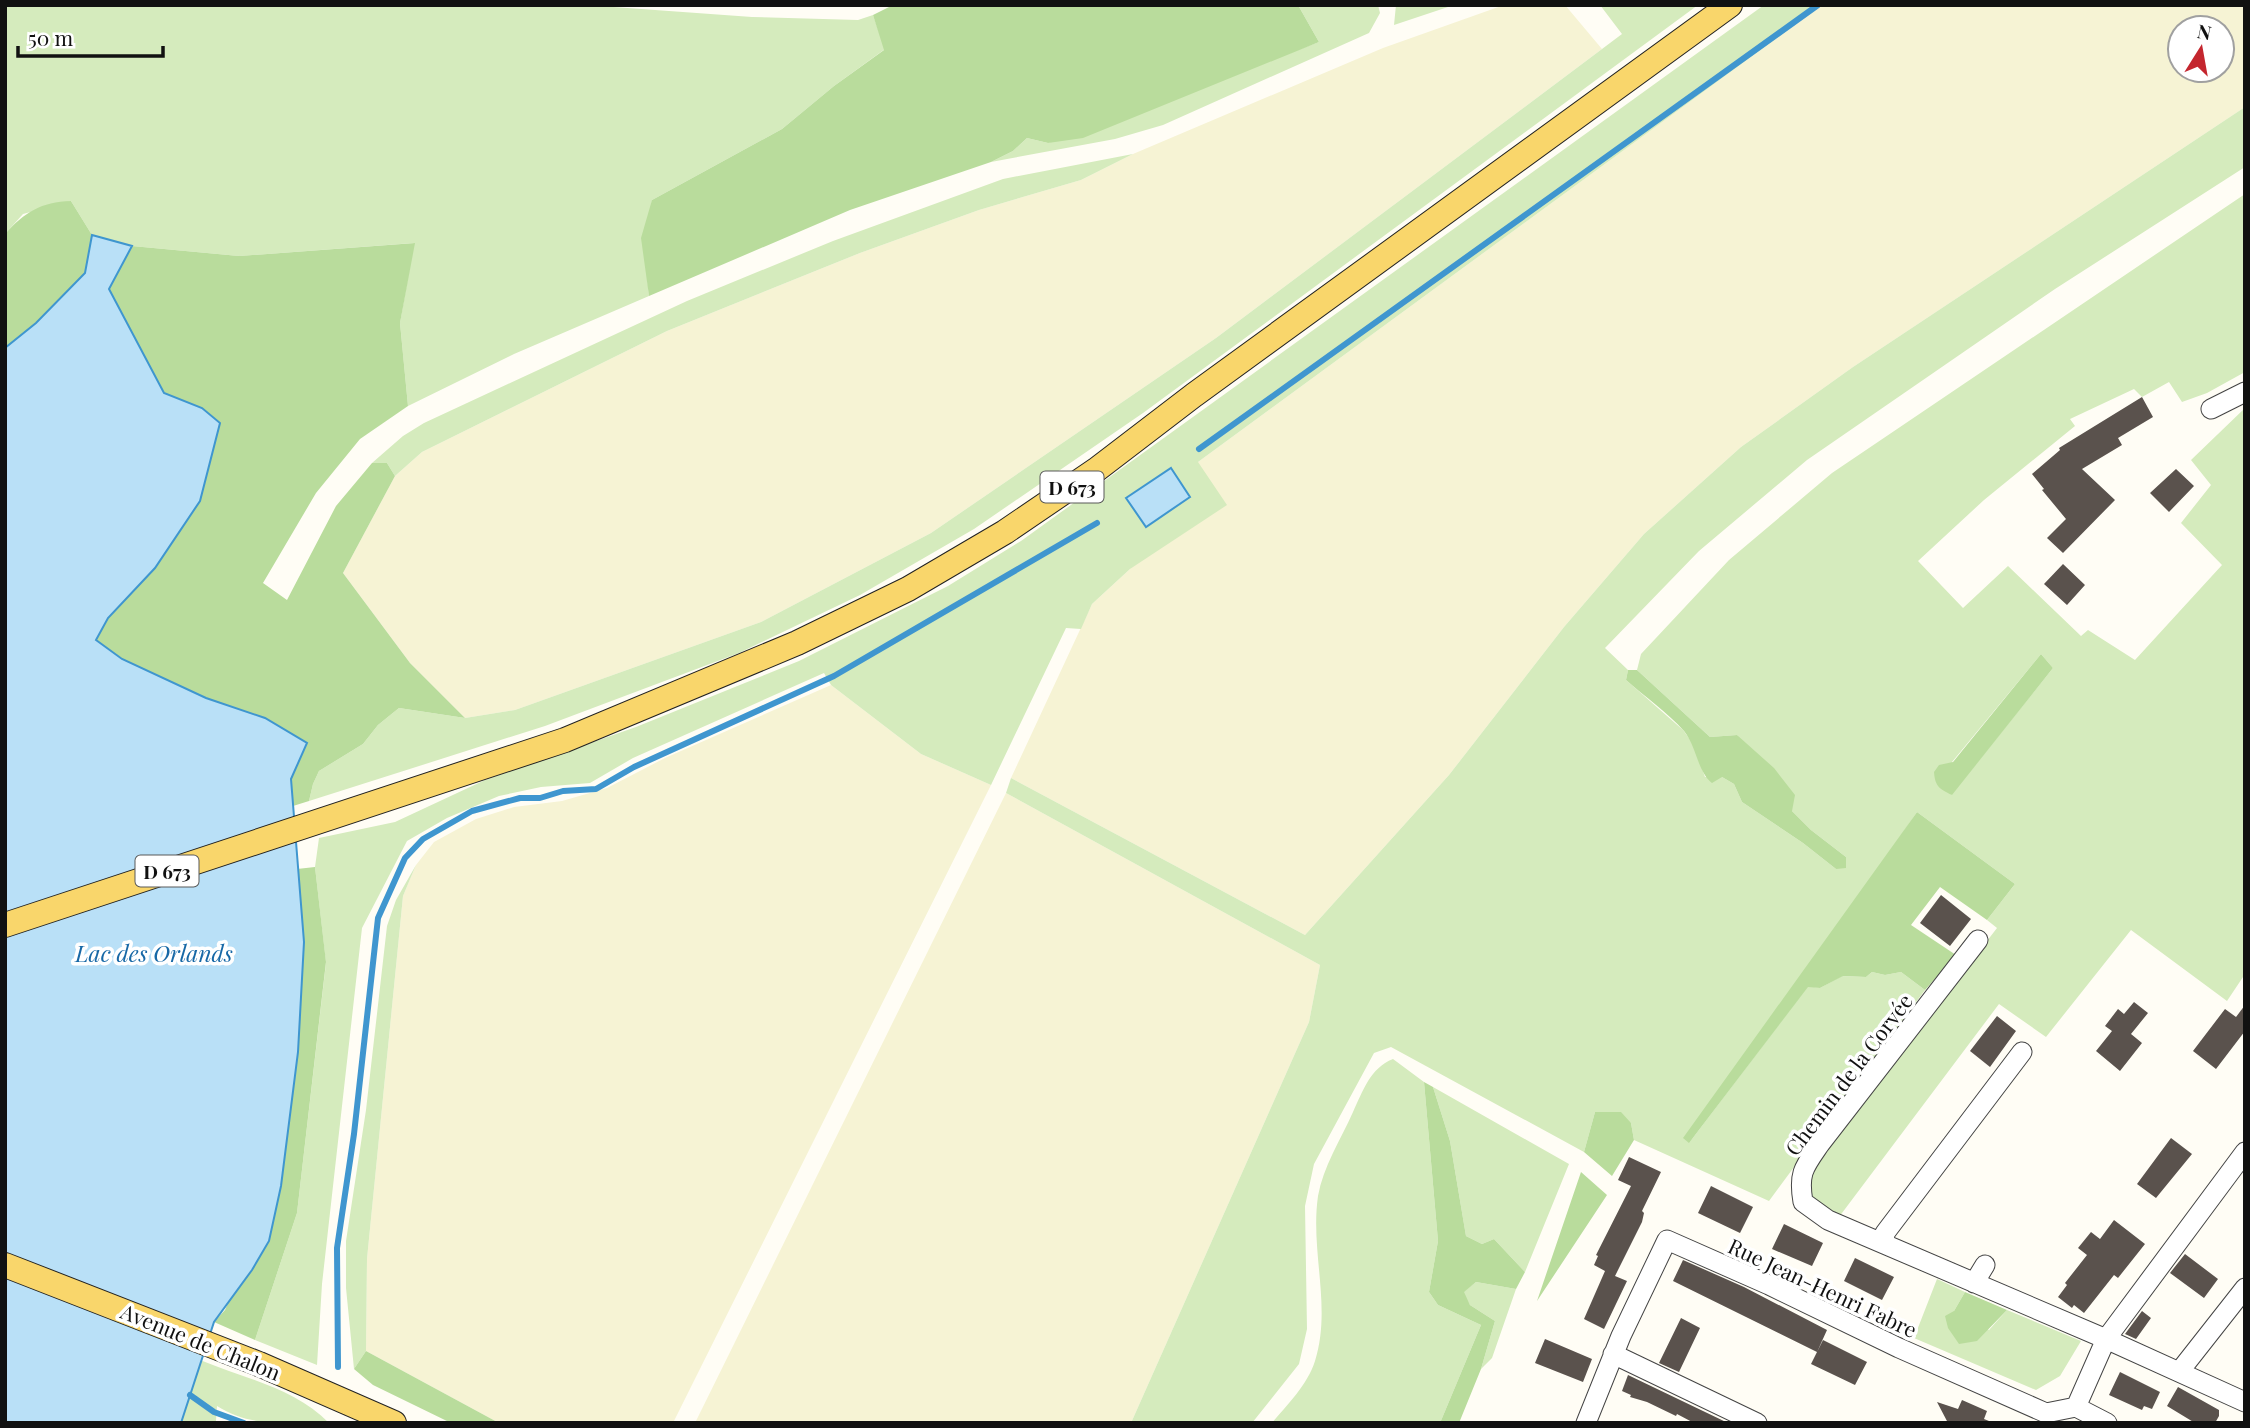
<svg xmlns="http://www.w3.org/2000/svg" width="2250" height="1428" font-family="'Playfair Display',serif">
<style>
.farmland{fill:#f6f3d4;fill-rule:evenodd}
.green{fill:#d5ebbd;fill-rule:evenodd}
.forest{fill:#b9dc9c}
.water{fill:#b9e0f7;stroke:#3f96cf;stroke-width:2}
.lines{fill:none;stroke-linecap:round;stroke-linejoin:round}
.stream{stroke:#3f96cf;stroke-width:6}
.building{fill:#5a524d}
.minor-casing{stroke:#444;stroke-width:21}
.major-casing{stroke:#222;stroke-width:26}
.minor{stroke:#fff;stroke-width:19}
.major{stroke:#f9d66b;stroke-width:24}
.labels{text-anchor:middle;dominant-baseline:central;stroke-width:7;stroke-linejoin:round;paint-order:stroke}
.shield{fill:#fff;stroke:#585858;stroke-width:2}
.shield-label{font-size:19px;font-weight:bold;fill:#111}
.street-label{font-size:21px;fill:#111;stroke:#fff}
.water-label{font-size:23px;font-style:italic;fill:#1768a6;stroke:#fff}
</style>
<rect width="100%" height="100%" fill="#fffdf5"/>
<path class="farmland" d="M 1504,5 L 1565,5 L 1602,49 L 1216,338 L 931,533 L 761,622 L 515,710 L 465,718 L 410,663 L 343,573 L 395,476 L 422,452 L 667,331 L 860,253 L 979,210 L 1081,180 L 1133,154 L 1383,48 Z
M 1822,5 L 2245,5 L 2245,107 L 1853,367 L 1741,447 L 1644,534 L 1564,627 L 1449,775 L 1305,935 L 1011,778 L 1092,604 L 1130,569 L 1198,462 ZM 2180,28 L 2222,28 L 2222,70 L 2180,70 Z
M 831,685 L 921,754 L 991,785 L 673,1423 L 499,1423 L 366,1351 L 367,1259 L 403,896 L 416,865 L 434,842 L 476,819 L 514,807 L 562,801 L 607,788 L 665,758 Z
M 1006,793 L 1320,965 L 1309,1022 L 1131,1423 L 695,1423 Z"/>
<path class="green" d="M 5,5 L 586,5 L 752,17 L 858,20 L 873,15 L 885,49 L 834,86 L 782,129 L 652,200 L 647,275 L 649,296 L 514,354 L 408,406 L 400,323 L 414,243 L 239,256 L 132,246 L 92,235 L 71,201 L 23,214 L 5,234 Z
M 1298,5 L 1378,5 L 1380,13 L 1369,33 L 1163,125 L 1115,139 L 991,162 L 1013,151 L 1027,138 L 1048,143 L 1319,42 Z
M 1396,5 L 1454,5 L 1394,25 Z
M 1600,5 L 1698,5 L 1143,413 L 974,529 L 860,595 L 739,653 L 545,726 L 309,801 L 313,784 L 319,771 L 363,744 L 378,725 L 399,708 L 465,718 L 515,710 L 761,622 L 931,533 L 1216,338 L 1622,34 Z
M 1764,5 L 1822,5 L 1198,462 L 1227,505 L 1130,569 L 1092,604 L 1081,629 L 1066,628 L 991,785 L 921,754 L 831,685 L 824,673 L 633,758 L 590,783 L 541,787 L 499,796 L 447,818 L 407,841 L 362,928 L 322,1284 L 317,1365 L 255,1340 L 297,1213 L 326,963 L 315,867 L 319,838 L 395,822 L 485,780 L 636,727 L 799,661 L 948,586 L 1021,541 Z
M 2245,107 L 2245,167 L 2055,289 L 1807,460 L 1699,551 L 1605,648 L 1628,670 L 1626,680 L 1683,730 L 1694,745 L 1705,777 L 1722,777 L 1734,784 L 1742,802 L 1803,843 L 1836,869 L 1846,857 L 1811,830 L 1792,811 L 1737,735 L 1710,737 L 1637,670 L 1641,654 L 1729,560 L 1832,473 L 2245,194 L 2245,372 L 2207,393 L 2182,402 L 2169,382 L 2142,397 L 2134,389 L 2070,419 L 2075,426 L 1984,500 L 1918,561 L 1963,608 L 2008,566 L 2081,636 L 2088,630 L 2135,660 L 2222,565 L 2181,523 L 2211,485 L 2191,460 L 2245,408 L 2245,974 L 2227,1001 L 2131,930 L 2046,1037 L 1999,1004 L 1839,1217 C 1810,1199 1808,1203 1812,1168 L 1997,928 L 1987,920 L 2015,884 L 1917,812 L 1689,1143 L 1808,986 L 1820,988 L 1842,976 L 1866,977 L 1872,972 L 1885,975 L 1901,972 L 1925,990 L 1769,1201 L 1634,1140 L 1631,1123 L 1595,1112 L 1584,1152 L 1391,1047 L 1374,1053 L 1314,1164 L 1305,1206 L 1307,1329 L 1299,1364 L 1252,1423 L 1131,1423 L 1309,1022 L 1320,965 L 1006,793 L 1011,778 L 1305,935 L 1449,775 L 1564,627 L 1644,534 L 1741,447 L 1853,367 ZM 2041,654 L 2053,668 L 1951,795 L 1952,762 Z
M 1133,154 L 1081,180 L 979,210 L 860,253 L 667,331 L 422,452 L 395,476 L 387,463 L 372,463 L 403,436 L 424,423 L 687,301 L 833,241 L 1003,179 Z
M 416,865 L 403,896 L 367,1259 L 366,1351 L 354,1369 L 346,1288 L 346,1241 L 366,1110 L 387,926 L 396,900 Z
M 1393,1059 L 1424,1082 L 1438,1241 L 1429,1292 L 1438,1305 L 1481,1325 L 1440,1423 L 1272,1423 C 1287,1405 1308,1384 1315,1361 C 1332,1307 1310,1252 1318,1196 C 1323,1167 1341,1139 1353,1112 C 1363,1091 1370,1068 1393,1059 Z
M 1433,1087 L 1569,1164 L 1525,1272 L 1494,1239 L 1482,1244 L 1466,1236 L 1450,1141 Z
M 1937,1279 L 1965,1292 L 1954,1311 L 1989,1330 L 2007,1310 L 2081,1341 L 2060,1376 L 2036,1390 L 1914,1338 Z
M 1476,1282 L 1516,1289 L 1492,1358 L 1481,1369 L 1495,1321 L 1470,1305 L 1463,1292 Z
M 200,1360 C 243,1378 295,1388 329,1423 C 290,1423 251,1428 217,1406 L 216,1421 L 219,1423 L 181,1423 Z"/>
<path class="forest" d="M 893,5 L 1298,5 L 1319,42 L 1083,138 L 1048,143 L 1027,138 L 1013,151 L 991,162 L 850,210 L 649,296 L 641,238 L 652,200 L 782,129 L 834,86 L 884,50 L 873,15 Z
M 71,201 L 92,235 L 85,273 L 36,323 L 5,348 L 5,234 C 25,212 41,202 71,201 Z
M 415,243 L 400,323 L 408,406 L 360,439 L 316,493 L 263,583 L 287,600 L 336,506 L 372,463 L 387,463 L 395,476 L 343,573 L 410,663 L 465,718 L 399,708 L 378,725 L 363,744 L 319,771 L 313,784 L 309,801 L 293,806 L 291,779 L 307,744 L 265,718 L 206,698 L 122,659 L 96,640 L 108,618 L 155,568 L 202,408 L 164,393 L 109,289 L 132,246 L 239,256 Z
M 2041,654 L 2053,668 L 1952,795 C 1939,789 1935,786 1934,772 L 1939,765 L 1953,762 Z
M 1628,670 L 1637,670 L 1710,737 L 1737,735 L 1774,768 L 1795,795 L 1792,811 L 1811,830 L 1846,857 L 1846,868 L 1836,869 L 1803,843 L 1742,802 L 1734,784 L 1722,777 L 1712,783 C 1697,771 1697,747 1684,731 C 1667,712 1645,697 1626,680 Z
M 1917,812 L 2015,884 L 1987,920 L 1940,887 L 1911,925 L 1956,955 L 1925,990 L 1901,972 L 1885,975 L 1872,972 L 1866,977 L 1843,976 L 1820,988 L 1808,987 L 1689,1143 L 1683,1138 Z
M 315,867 L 326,962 L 297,1213 L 255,1340 L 214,1322 L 225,1310 L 281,1186 L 298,1052 L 304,942 L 297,869 Z
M 1424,1082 L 1433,1087 L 1450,1141 L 1466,1236 L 1482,1244 L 1494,1239 L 1525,1272 L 1516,1289 L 1476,1282 L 1464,1292 L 1470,1305 L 1495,1321 L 1481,1369 L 1459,1423 L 1440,1423 L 1481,1325 L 1438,1305 L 1429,1292 L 1438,1241 Z
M 1595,1112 L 1621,1112 L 1631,1123 L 1634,1140 L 1612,1176 L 1584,1152 Z
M 1581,1172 L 1607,1195 L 1537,1301 Z
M 1965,1292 L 2007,1310 L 1977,1341 L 1959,1344 L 1948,1328 L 1945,1316 L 1954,1311 Z
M 366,1351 L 499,1423 L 451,1423 L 373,1385 L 354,1369 Z"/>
<path class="water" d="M 92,235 L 132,246 L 109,289 L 164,393 L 202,408 L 220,423 L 200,501 L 155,568 L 108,618 L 96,640 L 122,659 L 206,698 L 265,718 L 307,743 L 291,779 L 304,942 L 298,1052 L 281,1186 L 269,1241 L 252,1270 L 214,1322 L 181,1423 L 5,1423 L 5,348 L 36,323 L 85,273 Z
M 1171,468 L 1190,497 L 1146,527 L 1126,498 Z"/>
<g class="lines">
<path class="stream" d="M 1199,449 L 1818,5
M 338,1367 L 337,1248 L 354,1134 L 378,918 L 405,858 L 423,839 L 472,811 L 520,798 L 540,798 L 563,791 L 596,789 L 634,767 L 834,676 L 1097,523
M 190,1395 L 214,1412 L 244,1423"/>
</g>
<path class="building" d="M 2142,397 L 2153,417 L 2118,438 L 2122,445 L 2082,469 L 2115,500 L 2063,553 L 2047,538 L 2066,519 L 2042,490 L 2044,489 L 2032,474 L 2060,450 L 2059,448 Z
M 2176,469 L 2194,486 L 2169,512 L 2150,493 Z
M 2063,564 L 2085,585 L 2067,605 L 2044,584 Z
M 1941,895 L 1971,919 L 1950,946 L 1920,923 Z
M 2134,1002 L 2148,1013 L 2131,1034 L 2142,1043 L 2120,1071 L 2096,1051 L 2112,1031 L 2105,1026 L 2118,1009 L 2124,1014 Z
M 2245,1005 L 2245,1031 L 2216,1069 L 2193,1051 L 2225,1009 L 2236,1017 Z
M 1997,1016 L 2016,1031 L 1990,1067 L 1970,1051 Z
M 2171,1138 L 2192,1154 L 2156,1198 L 2137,1184 Z
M 1629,1157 L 1661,1172 L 1642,1211 L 1644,1213 L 1642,1222 L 1615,1276 L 1627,1281 L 1604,1329 L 1584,1319 L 1605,1271 L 1594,1265 L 1598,1256 L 1596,1255 L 1631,1186 L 1618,1180 Z
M 1711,1186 L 1753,1207 L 1740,1233 L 1698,1213 Z
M 2114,1220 L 2145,1244 L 2118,1278 L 2114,1275 L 2084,1313 L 2074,1305 L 2072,1308 L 2058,1297 L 2067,1285 L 2065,1283 L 2087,1255 L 2078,1248 L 2091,1232 L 2100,1239 Z
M 1784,1224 L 1823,1243 L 1812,1266 L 1772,1249 Z
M 2185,1254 L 2218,1279 L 2204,1298 L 2170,1273 Z
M 1855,1258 L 1894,1277 L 1882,1300 L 1844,1281 Z
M 1683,1260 L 1744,1287 L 1827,1330 L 1817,1352 L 1673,1281 Z
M 2142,1311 L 2151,1318 L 2136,1339 L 2125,1334 Z
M 1681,1318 L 1700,1328 L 1679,1372 L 1659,1363 Z
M 1545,1339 L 1592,1359 L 1583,1382 L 1535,1363 Z
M 1823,1340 L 1867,1362 L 1855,1385 L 1811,1364 Z
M 2120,1372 L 2160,1392 L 2152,1409 L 2144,1406 L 2142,1410 L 2109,1395 Z
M 1628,1375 L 1728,1423 L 1694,1423 L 1677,1414 L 1676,1416 L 1647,1402 L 1630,1397 L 1631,1395 L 1622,1391 Z
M 2178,1387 L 2219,1410 L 2219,1416 L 2215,1423 L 2195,1423 L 2167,1406 Z
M 1962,1400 L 1987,1411 L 1984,1419 L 1989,1421 L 1989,1423 L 1948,1423 L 1937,1402 L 1958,1409 Z"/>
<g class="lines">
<defs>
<path id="minor" d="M 2211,409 L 2245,392
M 1978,940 L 1820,1144 C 1804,1167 1798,1173 1803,1202 L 1828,1220 L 2106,1339 L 2245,1402
M 1884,1244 L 1885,1233 L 2022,1052
M 1974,1283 L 1985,1265
M 1613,1354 L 1757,1423
M 2179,1372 L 2245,1288
M 2076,1407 L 2107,1423
M 1586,1423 L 1621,1336 L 1667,1240 L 1769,1285 L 1899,1348 L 2046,1413 L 2076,1407 L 2106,1339 L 2245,1152"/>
<path id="major" d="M 5,925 L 565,740 L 797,643 L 908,589 L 1005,532 L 1096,470 L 1194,395 L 1730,5
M 5,1265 L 259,1364 L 394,1423"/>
</defs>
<use href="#minor" class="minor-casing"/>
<use href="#major" class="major-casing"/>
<use href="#minor" class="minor"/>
<use href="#major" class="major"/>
</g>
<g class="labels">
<g class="shield">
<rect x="1040.5" y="471.5" width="63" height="31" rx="5"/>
<rect x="135.5" y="855.5" width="63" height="31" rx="5"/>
</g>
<g class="shield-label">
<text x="1072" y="487">D 673</text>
<text x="167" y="871">D 673</text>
</g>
<g class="street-label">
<text transform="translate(1848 1074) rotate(-53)">Chemin de la Corvée</text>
<text transform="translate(1823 1287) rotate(25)">Rue Jean-Henri Fabre</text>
<text transform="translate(201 1341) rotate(22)">Avenue de Chalon</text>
</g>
<g class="water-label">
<text x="154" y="952">Lac des Orlands</text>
</g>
</g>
<rect width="2250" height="1428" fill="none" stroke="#111111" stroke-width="14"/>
<g transform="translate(2201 49) rotate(11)"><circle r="33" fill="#ffffff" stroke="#a0a0a0" stroke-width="2"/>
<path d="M0-5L12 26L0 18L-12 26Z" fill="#c4262e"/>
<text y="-10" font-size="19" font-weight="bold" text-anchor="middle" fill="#111111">N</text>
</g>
<path d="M18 46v10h145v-10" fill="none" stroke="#111111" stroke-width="3.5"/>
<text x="28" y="46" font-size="21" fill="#111111" stroke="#ffffff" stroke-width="5" paint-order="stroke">50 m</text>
</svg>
